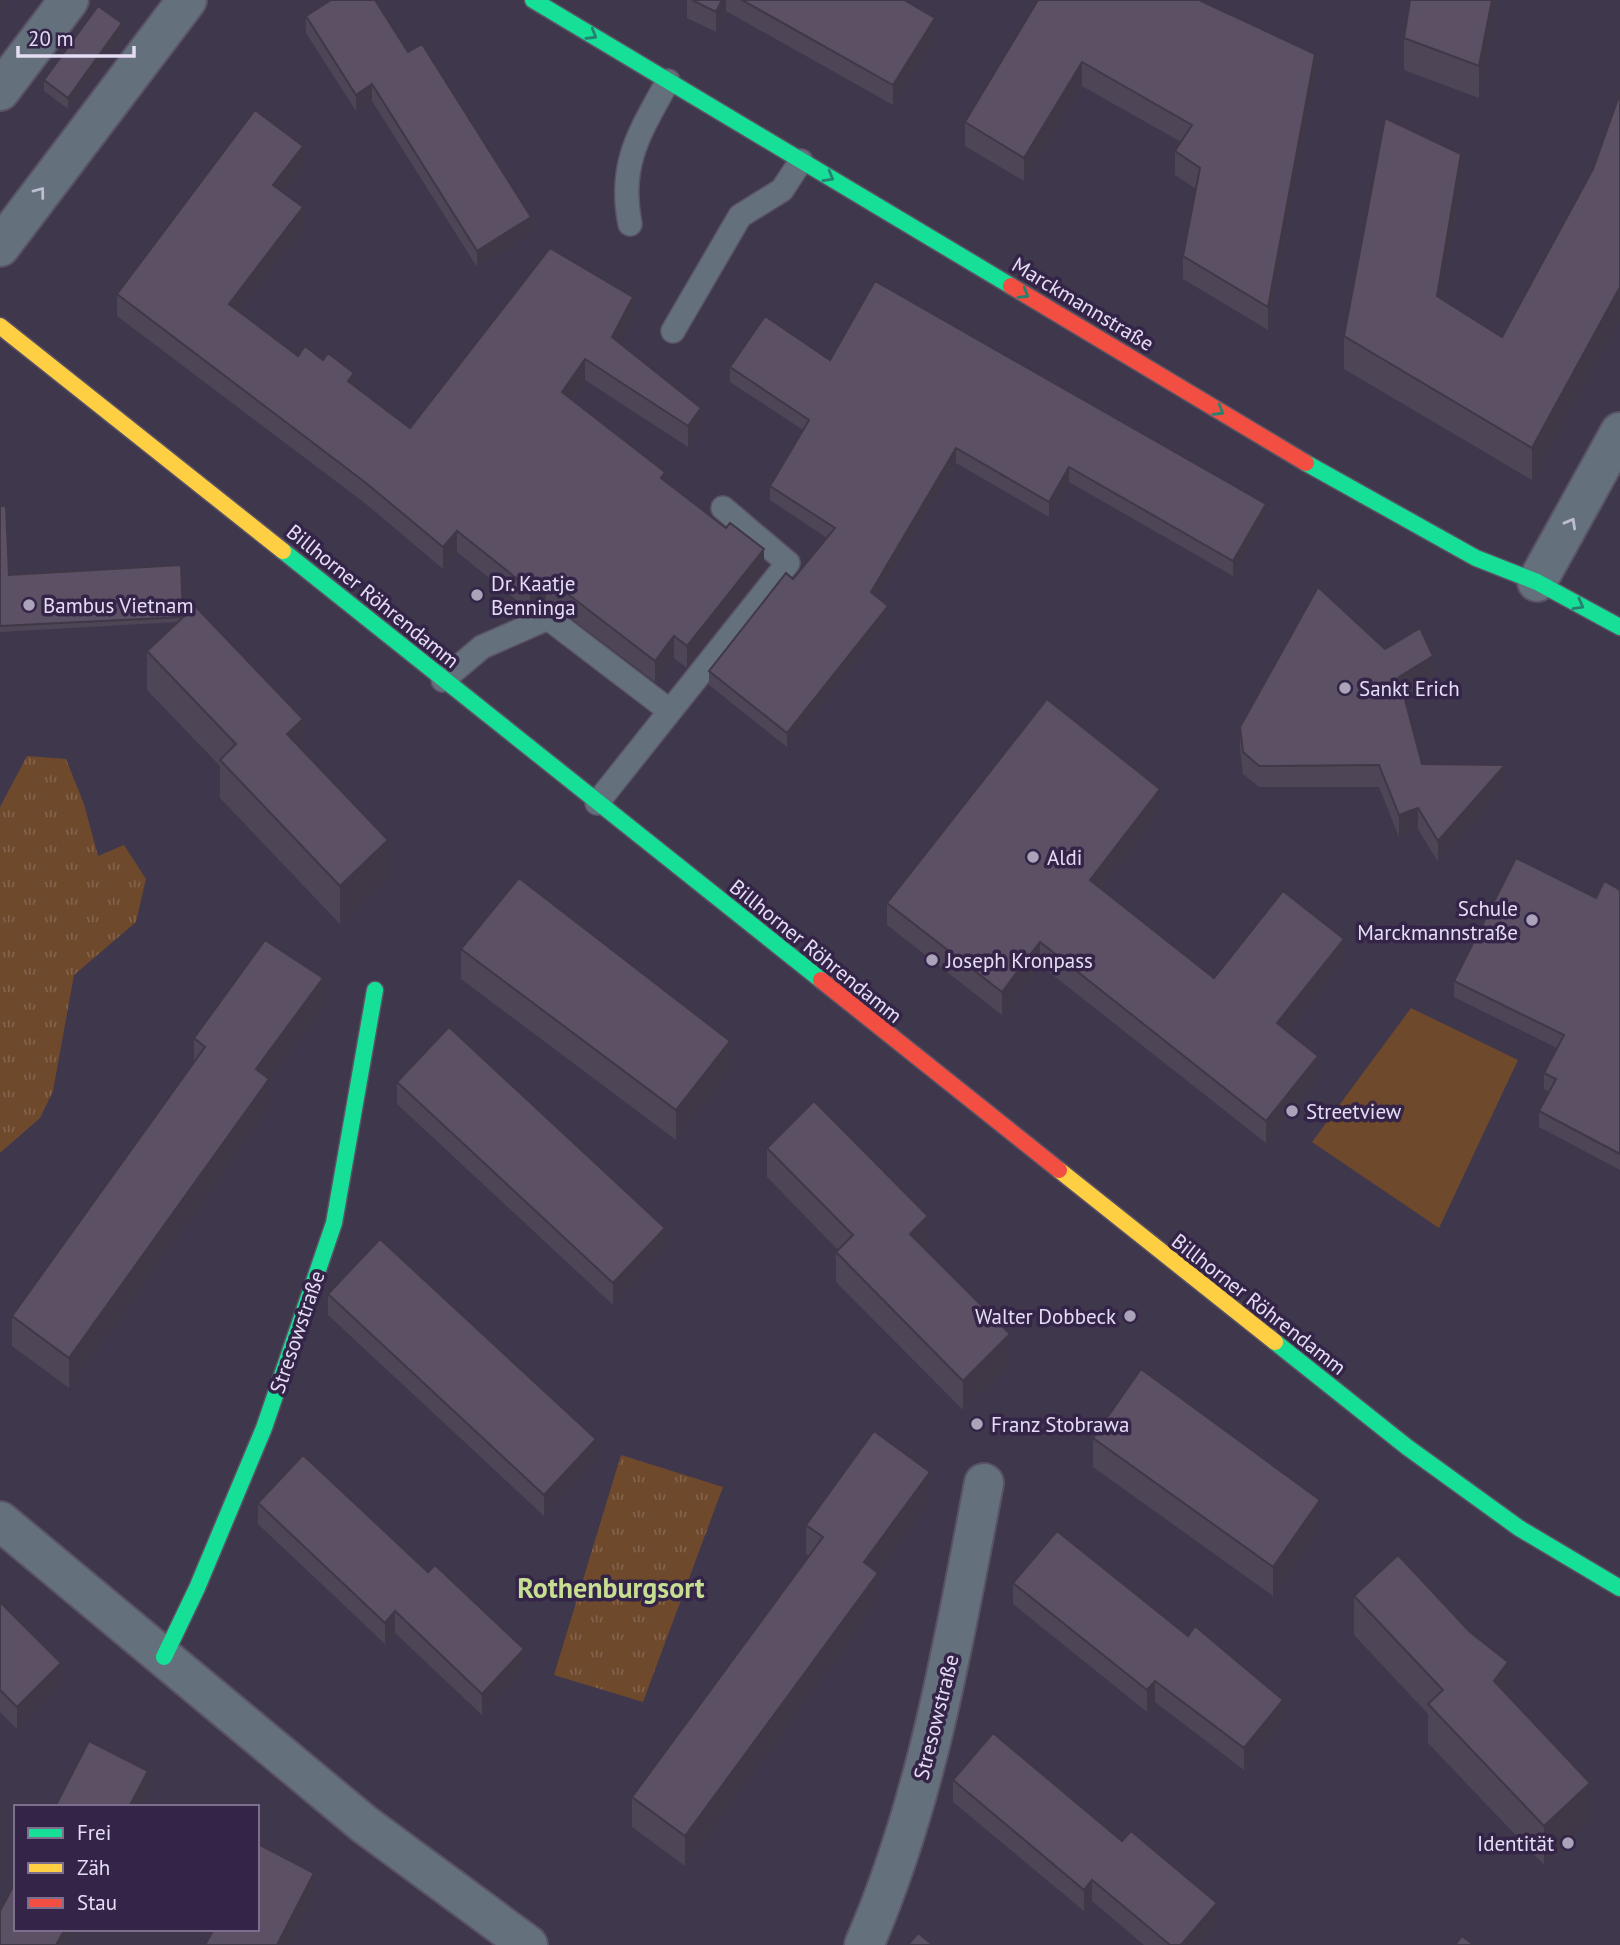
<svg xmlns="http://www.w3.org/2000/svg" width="1620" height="1945" font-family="'PT Sans',sans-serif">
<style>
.green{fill:#6e492c}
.park{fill:url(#park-tufts)}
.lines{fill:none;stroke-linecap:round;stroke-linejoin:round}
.lane-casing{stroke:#5a5365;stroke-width:26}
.street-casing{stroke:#5a5365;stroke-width:42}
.fast-casing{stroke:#5a5365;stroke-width:19}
.slow-casing{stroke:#5a5365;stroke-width:19}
.jam-casing{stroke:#5a5365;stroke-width:19}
.lane{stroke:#64707c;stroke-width:23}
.street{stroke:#64707c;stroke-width:38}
.fast{stroke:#16e098;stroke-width:16}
.slow{stroke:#ffcf43;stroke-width:16}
.jam{stroke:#f24e42;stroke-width:16}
.wall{fill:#4e4556}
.shaded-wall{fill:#403846}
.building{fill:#5b5064;stroke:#403846;stroke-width:2}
.oneway{stroke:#258270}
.oneway2{stroke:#bebcd0}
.poi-dot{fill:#aba3b9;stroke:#342548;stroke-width:2.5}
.labels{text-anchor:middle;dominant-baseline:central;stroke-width:7;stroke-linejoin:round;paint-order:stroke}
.street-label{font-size:21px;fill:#e5ddf4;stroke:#342548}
.poi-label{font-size:21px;fill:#e5ddf4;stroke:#342548;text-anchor:start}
.district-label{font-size:28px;font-weight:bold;fill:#c7dd92;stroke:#342548}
</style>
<defs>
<pattern id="park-tufts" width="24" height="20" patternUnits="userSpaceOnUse" patternTransform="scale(1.75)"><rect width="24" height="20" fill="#6e492c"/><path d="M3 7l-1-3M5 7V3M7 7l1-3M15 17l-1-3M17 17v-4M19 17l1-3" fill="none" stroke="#83634b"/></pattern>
</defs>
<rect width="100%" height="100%" fill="#3f374c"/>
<path class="green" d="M 1411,1008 L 1518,1060 L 1439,1228 L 1312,1142 Z"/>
<path class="park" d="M 27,756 L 66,759 L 84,804 L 98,856 L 124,845 L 146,879 L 136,922 L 74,975 L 53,1091 L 40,1118 L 0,1153 L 0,807 Z
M 621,1455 L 723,1487 L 643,1702 L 554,1675 Z"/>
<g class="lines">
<defs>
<path id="lane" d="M 630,224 C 618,164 640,132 668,81
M 673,331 L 740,216 L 782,190 L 801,161
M 443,680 L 482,647 L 548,618 L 670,711
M 597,803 L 788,563 L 723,508"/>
<path id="street" d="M 0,91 L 69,0
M 0,247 L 187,0
M 1537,582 L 1620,432
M 0,1521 L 364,1824 L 528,1945
M 864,1945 C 928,1798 954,1639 984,1483"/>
<path id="fast" d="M 533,0 L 1011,286
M 1306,463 L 1476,558 L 1537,582 L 1620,627
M 283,551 L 821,980
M 1275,1342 L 1407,1447 L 1519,1528 L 1620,1588
M 164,1657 L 197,1588 L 264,1428 L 334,1223 L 375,990"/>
<path id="slow" d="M 0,326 L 283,551
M 1059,1170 L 1275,1342"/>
<path id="jam" d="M 1011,286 L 1306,463
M 821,980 L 1059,1170"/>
</defs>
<use href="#lane" class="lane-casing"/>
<use href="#street" class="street-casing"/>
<use href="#fast" class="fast-casing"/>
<use href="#slow" class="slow-casing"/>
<use href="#jam" class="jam-casing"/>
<use href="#lane" class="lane"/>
<use href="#street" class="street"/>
<use href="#fast" class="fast"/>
<use href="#slow" class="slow"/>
<use href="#jam" class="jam"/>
</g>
<path class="wall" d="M 687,0 L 904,0 L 935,38 L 893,105 L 726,11 L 716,32 L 687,18 Z
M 1038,0 L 1315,77 L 1268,330 L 1183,279 L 1183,256 L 1196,189 L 1175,175 L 1175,151 L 1181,142 L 1082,86 L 1024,181 L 965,146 L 965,122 Z
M 1498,0 L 1479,98 L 1404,70 L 1404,38 Z
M 306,16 L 408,52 L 531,233 L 477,267 L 372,101 L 356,111 L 306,33 Z
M 122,35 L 68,109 L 44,91 L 44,80 Z
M 303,167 L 284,192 L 303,228 L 239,312 L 298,356 L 354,386 L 410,428 L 633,318 L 620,343 L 701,429 L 688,447 L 585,380 L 572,399 L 665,481 L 764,571 L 687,668 L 674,658 L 655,682 L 556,607 L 546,601 L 530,611 L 457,552 L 443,569 L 366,504 L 117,316 L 117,294 Z
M 1593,169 L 1532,480 L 1344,369 L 1344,336 L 1461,186 L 1442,299 L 1502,337 Z
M 830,360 L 1266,518 L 1233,576 L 1069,482 L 1049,517 L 956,463 L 877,597 L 888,621 L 787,747 L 709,685 L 709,671 L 793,579 L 827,538 L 770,500 L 770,486 L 803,430 L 730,382 L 730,367 Z
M 0,506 L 9,575 L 181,565 L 183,618 L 303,751 L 388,878 L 340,924 L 220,798 L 220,766 L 147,690 L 147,651 L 178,622 L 0,632 Z
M 1385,649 L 1433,677 L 1404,695 L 1422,764 L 1505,786 L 1438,862 L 1418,829 L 1399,837 L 1379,787 L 1259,787 L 1243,774 L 1240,748 L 1240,727 Z
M 1160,811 L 1100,889 L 1214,978 L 1344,962 L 1288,1032 L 1318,1079 L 1266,1143 L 1040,965 L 1002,1015 L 887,925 L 887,903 Z
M 1620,890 L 1620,1170 L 1539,1127 L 1539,1111 L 1549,1092 L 1544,1089 L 1544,1073 L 1557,1048 L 1454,997 L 1454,981 L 1596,898 Z
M 461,949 L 730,1070 L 676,1140 L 461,979 Z
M 323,1008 L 269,1080 L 269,1109 L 69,1388 L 12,1346 L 12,1316 L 194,1063 L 194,1038 Z
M 397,1082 L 665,1249 L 613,1305 L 397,1104 Z
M 767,1148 L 928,1246 L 925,1249 L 1010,1364 L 963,1410 L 836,1282 L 836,1252 L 838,1250 L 767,1177 Z
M 328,1294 L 596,1460 L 544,1516 L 328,1315 Z
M 1093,1438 L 1320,1529 L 1273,1596 L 1093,1467 Z
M 930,1502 L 878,1572 L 878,1602 L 685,1866 L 632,1827 L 632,1797 L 808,1556 L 806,1554 L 806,1525 Z
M 258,1503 L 524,1671 L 482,1715 L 395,1633 L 385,1644 L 258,1524 Z
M 1013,1583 L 1188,1636 L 1283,1721 L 1244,1770 L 1155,1702 L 1147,1712 L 1013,1604 Z
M 1354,1596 L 1508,1696 L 1590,1822 L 1544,1865 L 1428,1743 L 1428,1714 L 1354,1635 Z
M 0,1602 L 61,1685 L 17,1729 L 0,1712 Z
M 953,1780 L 1122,1841 L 1217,1924 L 1199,1945 L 1144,1945 L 1092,1901 L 1084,1911 L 953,1802 Z"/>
<path class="shaded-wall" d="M 0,0 L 5,0 L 0,7 Z
M 722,0 L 726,0 L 726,11 L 716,32 L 716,12 Z
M 1492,0 L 1498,0 L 1479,98 L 1479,66 Z
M 935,18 L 935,38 L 893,105 L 893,85 Z
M 122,23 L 122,35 L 68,109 L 68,98 Z
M 1315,54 L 1315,77 L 1268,330 L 1268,307 Z
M 1082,62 L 1082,86 L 1024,181 L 1024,158 Z
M 372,84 L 372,101 L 356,111 L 356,95 Z
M 303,146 L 303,167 L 273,206 L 273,185 Z
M 1461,154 L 1461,186 L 1437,328 L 1437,296 Z
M 303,207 L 303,228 L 229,325 L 229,304 Z
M 531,217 L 531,233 L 477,267 L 477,251 Z
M 1620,287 L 1620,320 L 1532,480 L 1532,448 Z
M 633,297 L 633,318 L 612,359 L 612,337 Z
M 585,359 L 585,380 L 562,413 L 562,392 Z
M 354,373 L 354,394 L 348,381 Z
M 701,408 L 701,429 L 688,447 L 688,426 Z
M 956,448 L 956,463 L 871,607 L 871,592 Z
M 1069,467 L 1069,482 L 1049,517 L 1049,502 Z
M 1266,504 L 1266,518 L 1233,576 L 1233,561 Z
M 457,531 L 457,552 L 443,569 L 443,547 Z
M 764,549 L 764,571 L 687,668 L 687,646 Z
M 546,580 L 546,601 L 530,611 L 530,589 Z
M 888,606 L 888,621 L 787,747 L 787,733 Z
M 674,636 L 674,658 L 655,682 L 655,661 Z
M 1433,656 L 1433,677 L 1399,698 L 1399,677 Z
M 303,719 L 303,758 L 287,734 Z
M 1505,765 L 1505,786 L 1438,862 L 1438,841 Z
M 1160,789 L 1160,811 L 1090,903 L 1090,880 Z
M 1418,808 L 1418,829 L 1399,837 L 1399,815 Z
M 388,840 L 388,878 L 340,924 L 340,886 Z
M 1344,939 L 1344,962 L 1277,1046 L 1277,1023 Z
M 1040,942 L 1040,965 L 1002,1015 L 1002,992 Z
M 323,978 L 323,1008 L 269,1080 L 269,1109 L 69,1388 L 69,1358 L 256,1069 Z
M 730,1041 L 730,1070 L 676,1140 L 676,1110 Z
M 1318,1056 L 1318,1079 L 1266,1143 L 1266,1121 Z
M 928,1216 L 928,1246 L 910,1263 L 910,1234 Z
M 665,1228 L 665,1249 L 613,1305 L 613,1283 Z
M 1010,1334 L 1010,1364 L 963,1410 L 963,1381 Z
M 596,1439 L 596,1460 L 544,1516 L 544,1495 Z
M 930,1472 L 930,1502 L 864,1592 L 864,1562 Z
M 1320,1500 L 1320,1529 L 1273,1596 L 1273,1567 Z
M 878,1573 L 878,1602 L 685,1866 L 685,1836 Z
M 395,1611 L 395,1633 L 385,1644 L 385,1623 Z
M 524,1649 L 524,1671 L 482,1715 L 482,1694 Z
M 1508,1662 L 1508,1701 L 1494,1681 Z
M 61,1663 L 61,1685 L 17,1729 L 17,1707 Z
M 1155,1681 L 1155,1702 L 1147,1712 L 1147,1690 Z
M 1283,1700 L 1283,1721 L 1244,1770 L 1244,1748 Z
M 148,1771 L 148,1793 L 140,1807 L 129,1807 Z
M 1590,1783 L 1590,1822 L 1544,1865 L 1544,1826 Z
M 314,1873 L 314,1895 L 288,1945 L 277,1945 Z
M 1092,1880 L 1092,1901 L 1084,1911 L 1084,1890 Z
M 1217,1903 L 1217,1924 L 1199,1945 L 1181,1945 Z
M 65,1929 L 76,1929 L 68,1945 L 56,1945 Z"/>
<path class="building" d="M 331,0 L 375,0 L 408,52 L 422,44 L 531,217 L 477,251 L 372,84 L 356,95 L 306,16 Z
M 692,0 L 722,0 L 716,12 Z
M 742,0 L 904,0 L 935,18 L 893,85 Z
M 1038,0 L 1199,0 L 1315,54 L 1268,307 L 1183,256 L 1200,168 L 1175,151 L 1192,125 L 1082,62 L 1024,158 L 965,122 Z
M 1410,0 L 1492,0 L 1479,66 L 1404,38 Z
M 98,6 L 122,23 L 68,98 L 44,80 Z
M 1620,93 L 1620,287 L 1532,448 L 1344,336 L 1385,118 L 1461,154 L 1437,296 L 1502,337 L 1593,169 Z
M 255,110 L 303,146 L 273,185 L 303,207 L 229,304 L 298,356 L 305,346 L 323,360 L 328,353 L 354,373 L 348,381 L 410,428 L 550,248 L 633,297 L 612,337 L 701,408 L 688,426 L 585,359 L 562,392 L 665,472 L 661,478 L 726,528 L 730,523 L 764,549 L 687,646 L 674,636 L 655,661 L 556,585 L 546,580 L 530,589 L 457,531 L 443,547 L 366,483 L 117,294 Z
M 875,281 L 1266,504 L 1233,561 L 1069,467 L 1049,502 L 956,448 L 871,592 L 888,606 L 787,733 L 709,671 L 786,573 L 793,579 L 835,528 L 770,486 L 809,420 L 730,367 L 765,316 L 830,360 Z
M 0,506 L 6,506 L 9,575 L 181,565 L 183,617 L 0,626 Z
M 1318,587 L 1385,649 L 1420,628 L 1433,656 L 1399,677 L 1422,764 L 1505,765 L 1438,841 L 1418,808 L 1399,815 L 1379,765 L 1259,766 L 1243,752 L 1240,727 Z
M 195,606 L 303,719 L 287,734 L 388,840 L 340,886 L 220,760 L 236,744 L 147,651 Z
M 1047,699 L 1160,789 L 1090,880 L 1214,978 L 1283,891 L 1344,939 L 1277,1023 L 1318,1056 L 1266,1121 L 1040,942 L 1002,992 L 887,903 Z
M 1516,858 L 1596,898 L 1604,881 L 1620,890 L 1620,1154 L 1539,1111 L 1556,1079 L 1544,1073 L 1564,1035 L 1454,981 Z
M 519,878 L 730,1041 L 676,1110 L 461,949 Z
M 265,940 L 323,978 L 256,1069 L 269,1079 L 69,1358 L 12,1316 L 205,1047 L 194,1038 Z
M 449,1027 L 665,1228 L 613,1283 L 397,1082 Z
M 814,1101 L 928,1216 L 910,1234 L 1010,1334 L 963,1381 L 836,1252 L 853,1235 L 767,1148 Z
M 380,1239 L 596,1439 L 544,1495 L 328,1294 Z
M 1141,1369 L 1320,1500 L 1273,1567 L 1093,1438 Z
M 874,1431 L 930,1472 L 864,1562 L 878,1573 L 685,1836 L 632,1797 L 823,1537 L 806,1525 Z
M 303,1455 L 428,1572 L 435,1565 L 524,1649 L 482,1694 L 395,1611 L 385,1623 L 258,1503 Z
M 1057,1531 L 1188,1636 L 1195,1626 L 1283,1700 L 1244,1748 L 1155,1681 L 1147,1690 L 1013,1583 Z
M 1398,1555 L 1470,1632 L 1508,1662 L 1494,1681 L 1590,1783 L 1544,1826 L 1428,1704 L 1443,1690 L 1354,1596 Z
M 0,1602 L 61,1663 L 17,1707 L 0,1690 Z
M 993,1733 L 1122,1841 L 1131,1831 L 1217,1903 L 1181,1945 L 1170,1945 L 1092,1880 L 1084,1890 L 953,1780 Z
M 89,1741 L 148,1771 L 129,1807 L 55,1807 Z
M 258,1844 L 314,1873 L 277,1945 L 205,1945 L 214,1929 L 257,1929 Z
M 16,1881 L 16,1929 L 65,1929 L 56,1945 L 0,1945 L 0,1911 Z
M 918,1933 L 933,1945 L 908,1945 Z
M 1462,1936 L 1474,1945 L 1455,1945 Z"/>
<defs><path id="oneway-chevron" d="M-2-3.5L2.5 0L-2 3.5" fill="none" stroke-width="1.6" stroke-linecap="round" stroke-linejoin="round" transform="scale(1.75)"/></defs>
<g class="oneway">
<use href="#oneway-chevron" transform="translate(592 35) rotate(31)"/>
<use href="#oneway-chevron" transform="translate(829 177) rotate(30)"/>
<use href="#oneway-chevron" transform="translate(1024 294) rotate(31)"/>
<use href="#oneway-chevron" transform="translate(1219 411) rotate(31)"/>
<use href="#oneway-chevron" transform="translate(1579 605) rotate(29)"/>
</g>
<g class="oneway2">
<use href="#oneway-chevron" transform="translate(40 192) rotate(-53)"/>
<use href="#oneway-chevron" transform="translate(1571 523) rotate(-61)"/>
</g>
<g class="poi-dot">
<circle cx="477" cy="595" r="7"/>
<circle cx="29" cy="605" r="7"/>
<circle cx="1345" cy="688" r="7"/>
<circle cx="1033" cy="857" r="7"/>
<circle cx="1532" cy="920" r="7"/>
<circle cx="932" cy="960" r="7"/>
<circle cx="1292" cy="1111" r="7"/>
<circle cx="1130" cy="1316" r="7"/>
<circle cx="977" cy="1424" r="7"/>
<circle cx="1568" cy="1843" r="7"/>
</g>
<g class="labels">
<g class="street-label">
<text transform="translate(1083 304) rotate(31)">Marckmannstraße</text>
<text transform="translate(373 596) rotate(39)">Billhorner Röhrendamm</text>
<text transform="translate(816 951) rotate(39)">Billhorner Röhrendamm</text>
<text transform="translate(1259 1304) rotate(38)">Billhorner Röhrendamm</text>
<text transform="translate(297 1332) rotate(-71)">Stresowstraße</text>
<text transform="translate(936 1717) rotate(-76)">Stresowstraße</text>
</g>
<g class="poi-label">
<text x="491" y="583">Dr. Kaatje<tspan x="491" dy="24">Benninga</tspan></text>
<text x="43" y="605">Bambus Vietnam</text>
<text x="1359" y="688">Sankt Erich</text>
<text x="1047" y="857">Aldi</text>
<text x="1518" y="908" text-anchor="end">Schule<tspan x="1518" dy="24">Marckmannstraße</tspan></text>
<text x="946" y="960">Joseph Kronpass</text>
<text x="1306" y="1111">Streetview</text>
<text x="1116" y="1316" text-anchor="end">Walter Dobbeck</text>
<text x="991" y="1424">Franz Stobrawa</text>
<text x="1554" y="1843" text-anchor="end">Identität</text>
</g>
<g class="district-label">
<text x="611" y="1587">Rothenburgsort</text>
</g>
</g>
<rect x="14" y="1805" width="245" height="126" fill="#342548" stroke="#7b6f8d" stroke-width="2"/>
<rect x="28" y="1828" width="35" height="10" fill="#16e098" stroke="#7b6f8d" stroke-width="2"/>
<text x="77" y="1840" font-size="21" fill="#e5ddf4">Frei</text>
<rect x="28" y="1863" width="35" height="10" fill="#ffcf43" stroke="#7b6f8d" stroke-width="2"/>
<text x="77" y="1875" font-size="21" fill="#e5ddf4">Zäh</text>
<rect x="28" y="1898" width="35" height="10" fill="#f24e42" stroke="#7b6f8d" stroke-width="2"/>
<text x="77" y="1910" font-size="21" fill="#e5ddf4">Stau</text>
<path d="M18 46v10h116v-10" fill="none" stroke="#e5ddf4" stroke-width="3.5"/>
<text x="28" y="46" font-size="21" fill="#e5ddf4" stroke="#342548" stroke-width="5" paint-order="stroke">20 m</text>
</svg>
